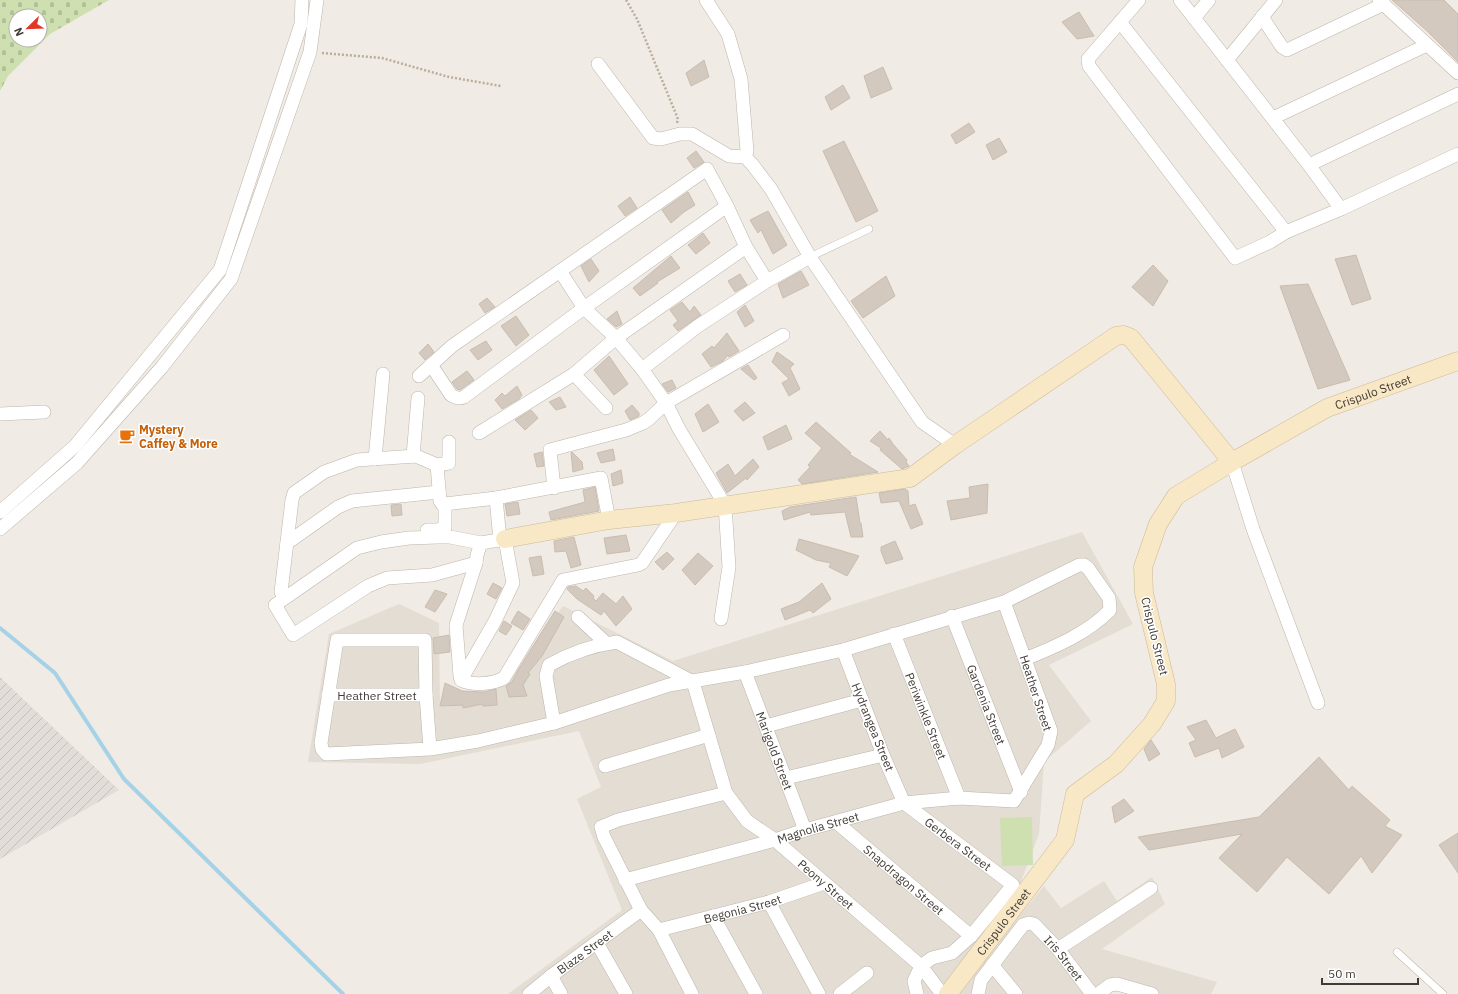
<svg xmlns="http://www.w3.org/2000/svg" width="1458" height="994" font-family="'IBM Plex Sans',sans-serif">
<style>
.residential{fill:#e3ddd3}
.industrial{fill:url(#industrial-furrows)}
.cemetery{fill:url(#cemetery-stones);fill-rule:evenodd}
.pitch{fill:#cfe0b0}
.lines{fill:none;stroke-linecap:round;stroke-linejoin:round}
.stream{stroke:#a6d2e7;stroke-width:4}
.building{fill:#d3c9be;stroke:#cabdaf}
.lane-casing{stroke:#bdb5ab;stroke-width:8}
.street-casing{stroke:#bdb5ab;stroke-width:14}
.secondary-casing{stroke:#cbba98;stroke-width:19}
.path{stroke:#baad9b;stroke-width:2.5;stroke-dasharray:2 2;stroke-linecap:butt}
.lane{stroke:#fff;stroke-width:7}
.street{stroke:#fff;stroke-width:13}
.secondary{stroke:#f8e8c6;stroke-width:18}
.labels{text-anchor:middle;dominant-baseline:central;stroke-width:3;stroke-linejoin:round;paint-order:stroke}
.street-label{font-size:12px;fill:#413b35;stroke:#fff}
.food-label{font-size:12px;font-weight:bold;fill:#c56008;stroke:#fff;text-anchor:start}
</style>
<defs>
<pattern id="industrial-furrows" width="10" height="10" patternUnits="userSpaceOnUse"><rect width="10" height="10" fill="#e2ddd9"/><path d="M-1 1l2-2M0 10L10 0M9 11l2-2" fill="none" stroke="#c3bfbb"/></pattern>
<pattern id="cemetery-stones" width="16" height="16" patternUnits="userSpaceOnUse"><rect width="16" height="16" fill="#cfe0b0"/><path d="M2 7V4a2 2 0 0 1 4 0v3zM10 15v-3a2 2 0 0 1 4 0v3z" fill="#b3c198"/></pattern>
</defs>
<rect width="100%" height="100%" fill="#f0ebe4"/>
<path class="residential" d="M 1082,532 L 1133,624 L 1049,665 L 1091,721 L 1044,762 L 1039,834 L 1015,897 L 939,994 L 508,994 L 622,910 L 577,799 L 601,787 L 579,731 L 420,764 L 308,762 L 329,634 L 399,604 L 439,623 L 440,707 L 507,685 L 563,606 L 673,661 Z
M 1152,877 L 1165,904 L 1102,949 L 1217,982 L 1211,994 L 1130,994 L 1116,990 L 1110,994 L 957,994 L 1044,886 L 1061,908 L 1104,881 L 1117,901 Z"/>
<path class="industrial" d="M 0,677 L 119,790 L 0,859 Z"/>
<path class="cemetery" d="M 0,0 L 109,0 L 50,34 L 8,76 L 0,91 ZM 16,16 L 40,16 L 40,40 L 16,40 Z"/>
<path class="pitch" d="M 1032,817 L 1033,865 L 1002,866 L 1000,818 Z"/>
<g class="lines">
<path class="stream" d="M 0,628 L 55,673 L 124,779 L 343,994"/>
</g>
<path class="building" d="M 1392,0 L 1444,0 L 1458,14 L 1458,62 L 1427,31 Z
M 1079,12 L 1094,36 L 1077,39 L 1062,22 Z
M 704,60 L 709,77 L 691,86 L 686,73 Z
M 883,67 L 892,89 L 871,98 L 864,76 Z
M 843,85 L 850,98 L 831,110 L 825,97 Z
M 969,123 L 975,132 L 956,144 L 951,135 Z
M 999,138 L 1007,152 L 993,160 L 986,145 Z
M 844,141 L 878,211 L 856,222 L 823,151 Z
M 696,151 L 704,162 L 694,168 L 687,158 Z
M 688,192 L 695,205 L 684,212 L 671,223 L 662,210 Z
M 630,197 L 637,208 L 625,216 L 618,206 Z
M 768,211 L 787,245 L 773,254 L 761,230 L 758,233 L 750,220 Z
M 703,233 L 710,243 L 696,254 L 688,245 Z
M 1356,255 L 1371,299 L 1352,305 L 1335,259 Z
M 671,256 L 680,268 L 657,282 L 658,283 L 640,296 L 633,288 Z
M 591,259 L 599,271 L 589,282 L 581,266 Z
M 1153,265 L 1168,281 L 1153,306 L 1132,287 Z
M 801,271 L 809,285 L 783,298 L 778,284 Z
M 740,274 L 747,285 L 735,292 L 728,281 Z
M 886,276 L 895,296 L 863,318 L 851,301 Z
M 1308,284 L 1350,380 L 1318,389 L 1280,286 Z
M 487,298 L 495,307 L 485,313 L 479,304 Z
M 682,302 L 690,312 L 694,306 L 701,315 L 678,331 L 673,325 L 678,321 L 670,310 Z
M 745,305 L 754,321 L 745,327 L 737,312 Z
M 617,311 L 622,324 L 616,327 L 607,319 Z
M 516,316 L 529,335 L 516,346 L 501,326 Z
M 727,333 L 739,351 L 729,357 L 728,355 L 723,361 L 711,367 L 702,354 L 712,346 L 714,348 Z
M 486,341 L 492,350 L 478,360 L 470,350 Z
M 428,344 L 434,352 L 425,360 L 419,353 Z
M 777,352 L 794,364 L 790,368 L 800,389 L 789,396 L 782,383 L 789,379 L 772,362 Z
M 609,356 L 628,384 L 614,395 L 594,370 Z
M 748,365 L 757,378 L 754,380 L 741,369 Z
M 467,371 L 474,380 L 460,390 L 457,389 L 452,382 Z
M 672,380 L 676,388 L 668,392 L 662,384 Z
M 517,386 L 522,395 L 519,399 L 502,409 L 495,400 L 502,393 L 505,396 Z
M 560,397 L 566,407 L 556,410 L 549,402 Z
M 745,402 L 755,413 L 743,421 L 734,411 Z
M 708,404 L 719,422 L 703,432 L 695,414 Z
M 632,405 L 639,413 L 639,416 L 630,420 L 625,411 Z
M 531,410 L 538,418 L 525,430 L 515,420 Z
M 816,422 L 851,453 L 849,454 L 878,472 L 802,484 L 798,480 L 810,467 L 808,465 L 822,448 L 805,433 Z
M 786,425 L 792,439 L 768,450 L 763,437 Z
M 880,431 L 888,440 L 889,438 L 893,444 L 907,460 L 906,462 L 909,466 L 902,469 L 880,450 L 881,448 L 870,441 Z
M 613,449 L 615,460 L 601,463 L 597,453 Z
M 542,452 L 544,466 L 537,467 L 534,454 Z
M 572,452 L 582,462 L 583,469 L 573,472 L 571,453 Z
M 753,459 L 759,467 L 747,480 L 746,478 L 727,493 L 716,473 L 728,464 L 735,476 Z
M 621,470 L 623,483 L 613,486 L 611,474 Z
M 988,484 L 987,513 L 951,520 L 947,501 L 970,498 L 969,487 Z
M 595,487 L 599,511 L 551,520 L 549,512 L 585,502 L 583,490 Z
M 905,489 L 908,491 L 909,506 L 915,504 L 923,524 L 911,529 L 899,501 L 881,503 L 879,493 Z
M 856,497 L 860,523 L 861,523 L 863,537 L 851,537 L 845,512 L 811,515 L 810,512 L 784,520 L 782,511 L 790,507 Z
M 518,502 L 520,514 L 507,516 L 505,504 Z
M 401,504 L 402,515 L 392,516 L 391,505 Z
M 626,535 L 630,551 L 607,554 L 604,538 Z
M 574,537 L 581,565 L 571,568 L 566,551 L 555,552 L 554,541 Z
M 799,539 L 839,550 L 859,556 L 847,576 L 829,567 L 831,563 L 816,560 L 796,550 Z
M 895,541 L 903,559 L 886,564 L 881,551 L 881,547 Z
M 667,552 L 674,559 L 663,570 L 655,562 Z
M 698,553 L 713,566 L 695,585 L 682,570 Z
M 541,556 L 544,574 L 533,576 L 529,558 Z
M 493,583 L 502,588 L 496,599 L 487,594 Z
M 822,583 L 831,599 L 813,613 L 810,610 L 785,620 L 781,609 L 799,602 Z
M 576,586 L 583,591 L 586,588 L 594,596 L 593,598 L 596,601 L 603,593 L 616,604 L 623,596 L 632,609 L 616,626 L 604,611 L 601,615 L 577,599 L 567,589 L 568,587 Z
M 435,590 L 447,594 L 435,612 L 425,607 Z
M 518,611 L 530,619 L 523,630 L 511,623 Z
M 555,611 L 564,617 L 542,656 L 528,673 L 530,674 L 523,685 L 527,696 L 509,697 L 506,686 L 512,682 L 518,670 Z
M 504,621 L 512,626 L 506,635 L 499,631 Z
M 449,635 L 450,652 L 434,654 L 433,638 Z
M 445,683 L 462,691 L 483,692 L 496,689 L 497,705 L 483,706 L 482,704 L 463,708 L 463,705 L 440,706 Z
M 1206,720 L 1216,738 L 1235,729 L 1244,747 L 1222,758 L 1219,748 L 1195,757 L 1189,743 L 1196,740 L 1187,727 Z
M 1151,740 L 1160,754 L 1149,761 L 1144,749 Z
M 1319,757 L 1349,790 L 1352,786 L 1390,820 L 1385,826 L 1402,835 L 1372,873 L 1361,856 L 1329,894 L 1287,857 L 1257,892 L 1219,858 L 1242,834 L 1149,850 L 1138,837 L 1259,817 Z
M 1124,799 L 1134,811 L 1115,823 L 1112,807 Z
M 1458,833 L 1458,873 L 1439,845 Z"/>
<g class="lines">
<defs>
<path id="lane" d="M 810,257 L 869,229
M 1397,952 L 1443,994"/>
<g id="street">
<path d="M 706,0 L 728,34 L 741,79 L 747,151 L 745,157"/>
<path d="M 1139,0 L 1088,59 L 1089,66 L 1235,258 L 1270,242 L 1286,232 L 1341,209 L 1458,154"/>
<path d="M 1180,0 L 1309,165 L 1341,209"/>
<path d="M 1379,0 L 1458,73"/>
<path d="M 1262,17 L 1282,47 L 1287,50 L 1384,4"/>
<path d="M 1194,18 L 1209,0"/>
<path d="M 1120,22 L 1286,232"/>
<path d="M 1227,60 L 1276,0"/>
<path d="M 598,64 L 653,138 L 661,139 L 680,134 L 692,134 L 729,156 L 745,157 L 752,164 L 771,189 L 810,257"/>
<path d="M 1273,118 L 1427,45"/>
<path d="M 1309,165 L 1458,94"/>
<path d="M 560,271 L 584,308 L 616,338 L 642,369 L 666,403 L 679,429 L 725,505 L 729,567 L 721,619"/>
<path d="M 431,365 L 451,395 C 456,398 459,399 464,397 L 584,308 L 727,206"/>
<path d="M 642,369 L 698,326 L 767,281 L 810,257 L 922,422 L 955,445"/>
<path d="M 574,374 L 606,408"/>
<path d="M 419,376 L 452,346 L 707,169 L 727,206 L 746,247 L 767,281"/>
<path d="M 0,414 L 44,412"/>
<path d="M 479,433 L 574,374 L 616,338 L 746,247"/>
<path d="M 413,456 L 418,398"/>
<path d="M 375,459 L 383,374"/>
<path d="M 1232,462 L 1253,529 L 1318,703"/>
<path d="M 437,465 L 440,501 L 442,504 L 445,504 L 496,498 L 601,478 L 609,520"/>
<path d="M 554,488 L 550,450 L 626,430 L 643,423 L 649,419 L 666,403 L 783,335"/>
<path d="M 496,498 L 500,540"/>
<path d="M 0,512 L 75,446 L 220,270 L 301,24 L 302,0"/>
<path d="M 0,529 L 77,463 L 162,367 L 231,279 L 310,52 L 317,0"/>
<path d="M 427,530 L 438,530 L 445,527 L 445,504"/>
<path d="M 287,543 L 338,507 L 352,501 L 439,492"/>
<path d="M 476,563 L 432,575 L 387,578 L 368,586 L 293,635 L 275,605 L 357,548 L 381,542 L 409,538 L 438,537 L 450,537 L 481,543"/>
<path d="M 281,592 L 292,500 L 294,493 L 324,472 L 357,460 L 416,456 L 437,465 L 449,463 L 449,442"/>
<path id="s1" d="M 952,616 L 1021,792"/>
<path d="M 578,617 L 606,643"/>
<path id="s2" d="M 894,634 L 959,798"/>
<path id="s3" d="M 745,672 L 805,830"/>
<path d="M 461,680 L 495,621 L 513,583 L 505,539 L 481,543 L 477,555 L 476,563 L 456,625 L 460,676 L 461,680 C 473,686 493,684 504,678 L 563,580 L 638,565 L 642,563 L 676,513"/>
<path id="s4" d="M 693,682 L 726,793 L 747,821 L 775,840 L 921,966 L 932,958 L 952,953 L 971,936 L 1013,885 L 904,803 L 883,755 L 843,650"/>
<path id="s5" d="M 328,695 L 426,695"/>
<path d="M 554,723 L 546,676 L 549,665 C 569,654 594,645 617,642 L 693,682"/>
<path d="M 766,726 L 862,700"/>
<path d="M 430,749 L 426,695 L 425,640 L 337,640 L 321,743 L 322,749 L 326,754 L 430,749 L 478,741 L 554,723 L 669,685 L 745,672 L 843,650 L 1004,602 L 1079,565 L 1084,565 L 1088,568 L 1109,598 L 1110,610 C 1088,633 1055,647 1025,659"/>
<path d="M 605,766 L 709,735"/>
<path d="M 786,778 L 883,755"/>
<path id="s6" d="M 836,822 L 971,936"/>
<path id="s7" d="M 625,880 L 775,840 L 805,830 L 904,803 L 959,798 L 1014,801 L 1048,745 L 1051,731 L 1004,602"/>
<path d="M 769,902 L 819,994"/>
<path d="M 713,916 L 756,994"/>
<path id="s8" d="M 659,930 L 769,902 L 824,883"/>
<path d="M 597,943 L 626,994"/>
<path d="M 1058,949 L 1151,888"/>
<path d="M 992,965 L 1016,994"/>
<path d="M 551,976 L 561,994"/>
<path id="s9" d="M 529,994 L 551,976 L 641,910"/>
<path d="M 692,994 L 659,930 L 641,910 L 604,837 L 601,827 L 618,820 L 726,793"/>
<path d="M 840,994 L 867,973"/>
<path d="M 917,994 L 914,981 L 921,966 L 942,994"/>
<path id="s10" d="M 978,994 L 981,980 L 1023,925 L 1029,923 L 1034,924 L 1058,949 L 1092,994"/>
<path d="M 1098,994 L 1110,985 L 1117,984 L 1152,994"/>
</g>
<g id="secondary">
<path d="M 505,539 L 609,520 L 676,513 L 910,478 L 955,445 L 1116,336 L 1124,335 L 1131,338 L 1232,462"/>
<path id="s11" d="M 948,994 L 1065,840 L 1075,794 L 1116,764 L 1152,724 L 1166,701 L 1166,684 L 1144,593 L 1143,567 L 1158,524 L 1176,496 L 1232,462 L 1327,408 L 1458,361"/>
</g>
</defs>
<use href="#lane" class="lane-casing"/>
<use href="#street" class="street-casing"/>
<use href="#secondary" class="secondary-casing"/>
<path class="path" d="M 626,0 L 637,19 L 678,119 L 677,123
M 322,53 L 382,58 L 449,77 L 501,86"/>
<use href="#lane" class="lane"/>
<use href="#street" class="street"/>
<use href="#secondary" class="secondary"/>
</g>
<defs>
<symbol id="cafe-bare" viewBox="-9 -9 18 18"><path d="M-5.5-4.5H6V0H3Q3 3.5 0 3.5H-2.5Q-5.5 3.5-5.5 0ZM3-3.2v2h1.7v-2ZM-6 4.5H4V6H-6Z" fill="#e8710a" stroke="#fff" stroke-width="2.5" paint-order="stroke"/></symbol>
</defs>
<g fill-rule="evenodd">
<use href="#cafe-bare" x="116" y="425" width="22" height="22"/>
</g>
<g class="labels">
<g class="street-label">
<text stroke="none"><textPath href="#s11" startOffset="811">Crispulo Street</textPath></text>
<text transform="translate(1155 636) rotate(76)">Crispulo Street</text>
<text transform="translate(1036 693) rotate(72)">Heather Street</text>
<text stroke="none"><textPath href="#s5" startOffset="49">Heather Street</textPath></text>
<text stroke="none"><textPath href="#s1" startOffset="95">Gardenia Street</textPath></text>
<text stroke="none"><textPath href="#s2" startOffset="88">Periwinkle Street</textPath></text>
<text transform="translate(873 727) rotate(68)">Hydrangea Street</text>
<text stroke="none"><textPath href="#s3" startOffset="84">Marigold Street</textPath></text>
<text stroke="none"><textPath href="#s7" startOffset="200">Magnolia Street</textPath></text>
<text transform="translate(958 844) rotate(37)">Gerbera Street</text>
<text stroke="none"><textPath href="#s6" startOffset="89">Snapdragon Street</textPath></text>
<text stroke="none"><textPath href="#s4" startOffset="252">Peony Street</textPath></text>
<text stroke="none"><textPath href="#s8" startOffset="86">Begonia Street</textPath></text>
<text stroke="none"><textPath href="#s11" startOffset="91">Crispulo Street</textPath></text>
<text stroke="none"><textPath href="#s9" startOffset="70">Blaze Street</textPath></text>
<text stroke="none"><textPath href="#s10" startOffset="140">Iris Street</textPath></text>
</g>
<g class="food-label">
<text x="139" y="429">Mystery<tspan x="139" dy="14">Caffey &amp; More</tspan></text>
</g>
</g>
<g transform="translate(28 28) rotate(247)"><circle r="19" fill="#ffffff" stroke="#b3b1ae"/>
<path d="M0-3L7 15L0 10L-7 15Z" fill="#e33528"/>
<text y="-6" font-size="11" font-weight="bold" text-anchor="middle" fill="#413b35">N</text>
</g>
<path d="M1322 978v6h96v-6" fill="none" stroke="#413b35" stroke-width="2"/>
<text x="1328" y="978" font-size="12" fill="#413b35" stroke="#ffffff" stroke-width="3" paint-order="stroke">50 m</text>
</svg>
